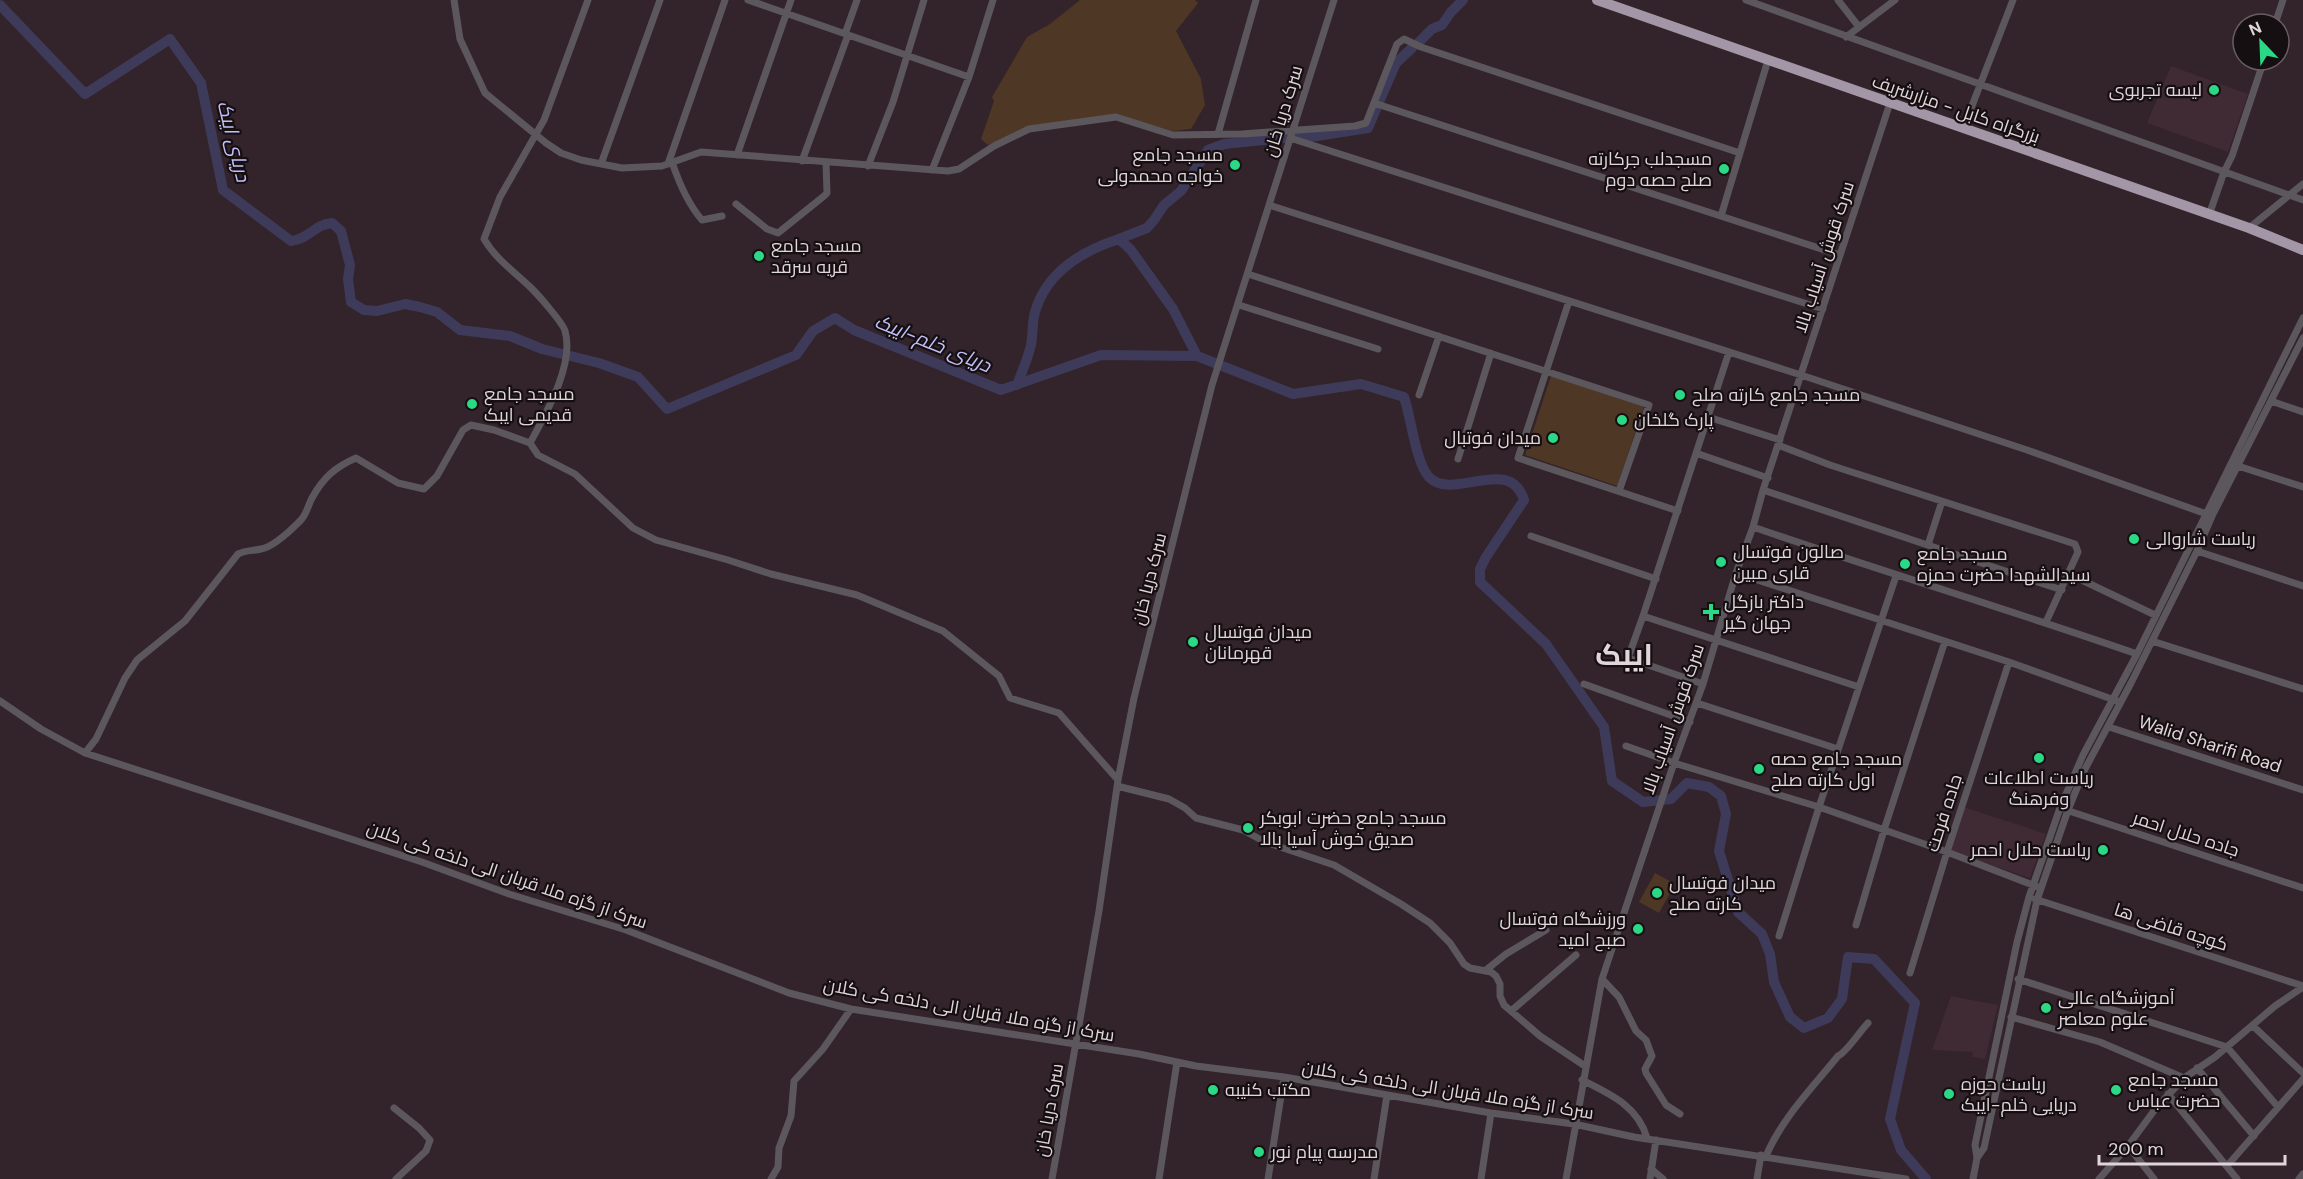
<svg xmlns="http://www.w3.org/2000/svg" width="2303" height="1179" font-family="'DM Sans',Cairo,sans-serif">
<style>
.built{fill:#402a34}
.green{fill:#4f3725}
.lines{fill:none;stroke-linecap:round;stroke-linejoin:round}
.river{stroke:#3e3b5a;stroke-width:10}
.minor{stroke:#5c575d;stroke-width:7}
.highway{stroke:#a396a6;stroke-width:10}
.poi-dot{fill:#2ad885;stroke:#160f12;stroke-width:2}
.labels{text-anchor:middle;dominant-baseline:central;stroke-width:4.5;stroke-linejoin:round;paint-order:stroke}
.poi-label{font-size:18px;fill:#e0d5d9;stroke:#160f12;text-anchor:start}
.street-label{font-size:18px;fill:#e0d5d9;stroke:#160f12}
.water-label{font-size:20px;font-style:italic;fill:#c1bef9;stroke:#160f12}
.town-label{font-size:30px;font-weight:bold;fill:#e0d5d9;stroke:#160f12}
</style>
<rect width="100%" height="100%" fill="#33232a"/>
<path class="built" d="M 2171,66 L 2248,94 L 2228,152 L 2147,123 Z
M 1964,807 L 2046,834 L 2030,878 L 1949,851 Z
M 1951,996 L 1998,1005 L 1985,1059 L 1972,1057 L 1973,1052 L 1932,1050 Z"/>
<path class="green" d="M 1080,0 L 1195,0 L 1198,3 L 1176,31 L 1201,79 L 1205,105 L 1191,129 L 1173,131 L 1118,116 L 1028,127 L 988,145 L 981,139 L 994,101 L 992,97 L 1027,37 L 1050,24 Z
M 1551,376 L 1644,407 L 1617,486 L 1525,455 Z
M 1655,873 L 1675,884 L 1659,913 L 1639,902 Z"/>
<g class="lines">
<path class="river" d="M 0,5 L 85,94 L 170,39 L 201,83 L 223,190 L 291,241 C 311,238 313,225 332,223 L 341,231 L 350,265 L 348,279 L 351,302 L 364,310 L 377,311 L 405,304 L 420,307 L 437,312 L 460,330 L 510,336 L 542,349 L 599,363 L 638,377 L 667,409 L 796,355 L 813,331 L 835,318 L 854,330 L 1001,390 L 1101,355 L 1197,356 L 1293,394 L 1361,384 L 1404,397 C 1411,417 1416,464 1429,477 C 1452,502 1510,454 1524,500 L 1486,557 L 1480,569 L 1480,582 L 1546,644 L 1604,727 L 1612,781 L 1643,802 L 1671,799 L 1687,783 L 1709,787 L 1721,796 L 1726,814 L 1719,851 L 1738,912 L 1762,934 L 1770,954 L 1774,982 L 1790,1017 L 1804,1028 L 1828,1018 L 1842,999 L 1848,957 L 1874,959 L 1915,1003 L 1890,1119 L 1901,1150 L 1926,1179
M 1419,42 L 1432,29 L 1442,25 L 1451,12 L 1463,0
M 1379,102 L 1396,63 L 1412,48
M 1296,137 L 1304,138 L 1368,128 L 1376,109
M 1119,239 L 1147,228 L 1154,220 L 1164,205 L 1181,191 L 1208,150 L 1224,144 L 1284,138
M 1017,385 C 1022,372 1028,358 1031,345 C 1033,334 1032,323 1035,312 C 1046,273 1082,251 1119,239 L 1131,250 L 1173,309 L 1197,356"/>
<path class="minor" d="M 454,0 L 460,39 L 485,93 L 546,143 L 561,153 L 581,160 L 622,168 L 662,166 L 701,152 L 948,171 L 959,169 L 994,146 L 1029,129 L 1116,117 L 1173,135 L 1242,134 L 1355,126 L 1366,123 L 1397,44 L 1404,39 L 1421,47 L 1740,153
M 748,0 L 969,77
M 1746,0 L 2303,200
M 1838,0 L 1859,27
M 2275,24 L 2283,0
M 845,34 L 857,0
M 1846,37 L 1895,0
M 1374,103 L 1840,255
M 1963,129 L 2013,0
M 1218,134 L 1256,0
M 1290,138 L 1823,309
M 737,155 L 791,0
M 802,161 L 848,35
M 672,162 C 679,183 688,204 702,220 L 722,216
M 601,164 L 660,0
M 668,164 L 725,0
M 868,166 L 893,102 L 924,0
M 932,170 L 969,77 L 993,0
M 736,204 L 767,229 L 778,233 L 824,196 L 827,193 L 826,163
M 1269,205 L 1801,375 L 2027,450 L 2212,516
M 2209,215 L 2224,172 L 2232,156 L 2264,60
M 1721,216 L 1768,60
M 2249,228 L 2303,184
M 1248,274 L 1649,405 L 1619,491
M 1569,301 L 1518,458 L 1678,511
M 1239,305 L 1378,349
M 1419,395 L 1439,336
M 2271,401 L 2303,412
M 1708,417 L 1780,440
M 530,443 C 545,415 575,364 565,331 C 563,323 536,292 528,285 C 512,270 495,258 484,239 L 500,197 L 544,120 L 588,0
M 1778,445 L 1830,465 L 2075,544 L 2078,552 L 2046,622
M 1696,453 L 1768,478
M 1458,459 L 1491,353
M 2238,466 L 2303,487
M 1763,490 L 2062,590
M 1753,527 C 1881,571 2010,610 2137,654
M 1531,536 L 1656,579
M 1928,545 L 1942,501
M 2197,551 L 2303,586
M 1736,573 L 2009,662 L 2117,701
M 2069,574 L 2155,615
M 1643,616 L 1729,352
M 2152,641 L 2303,689
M 1584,684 L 1690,722
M 1703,684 L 1628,658 L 1643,616 L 1859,687
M 0,701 L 41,729 L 85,753 L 422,862 L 509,894 L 626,930 L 789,993 L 851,1009 L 1139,1054 L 1196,1066 L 1284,1077 L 1491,1113 L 1574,1124 L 1634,1137 L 1906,1179
M 1697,703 L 1838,749
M 2109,727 L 2303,790
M 1626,746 L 1674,763 L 1819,807 L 1947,852 L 2038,887
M 85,753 L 96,739 L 125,678 L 137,660 L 185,621 L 238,554 C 246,550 252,551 261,549 C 273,547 290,531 299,522 C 307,515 307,507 312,498 C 323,478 335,467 356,458 L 398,483 L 424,489 L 437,476 L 463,430 L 471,425 L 494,430 L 530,443 L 538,455 L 575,474 L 633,528 L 656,540 L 728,560 L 771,574 L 857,595 L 943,631 L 999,676 L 1010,698 L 1059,713 L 1118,780
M 1117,786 L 1169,799 L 1185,808 L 1196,818 L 1243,830 L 1265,842 L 1334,865 L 1401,904 L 1430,923 L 1450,943 L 1464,964 L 1470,968 L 1491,972 L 1496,976 L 1500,984 L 1500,996 L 1504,1005 L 1540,1036 L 1585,1066
M 2066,810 L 2303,888
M 2035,899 L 2303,986
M 1856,925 L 1884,830 L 1945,641
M 1779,936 L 1819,807 L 1896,576
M 1486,970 L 1506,954 L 1546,930
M 1910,973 L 1947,852 L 2009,662
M 1602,979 L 1619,997 L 1636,1031 L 1646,1040 L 1652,1056 L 1645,1069 L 1646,1073 L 1666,1105 L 1680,1114
M 2018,979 L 2227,1047 L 2278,1107
M 1511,1011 L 1576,955
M 2011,1017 L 2100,1042 L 2184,1078
M 2253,1026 L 2303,1073
M 2197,1068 L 2254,1136
M 1582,1080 C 1610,1094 1638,1106 1647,1138
M 2168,1094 L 2237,1179
M 394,1108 L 419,1128 L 430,1140 L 426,1151 L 396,1179
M 2128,1146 L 2154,1179
M 1766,1156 C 1782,1118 1813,1087 1838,1056 C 1847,1052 1860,1031 1868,1023
M 1977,1158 L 1975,1145 L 2017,942 L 2029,897 L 2060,808 L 2083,755 L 2137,654 L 2303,318
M 2227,1166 L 2303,1079
M 1651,1169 L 1663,1179
M 771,1179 L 778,1167 L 779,1148 L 791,1116 L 794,1081 L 823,1049 L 851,1009
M 1052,1179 L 1099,911 L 1118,780 L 1134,698 L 1212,385 L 1334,0
M 1159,1179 L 1177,1062
M 1268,1179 L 1284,1077
M 1374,1179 L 1387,1095
M 1481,1179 L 1491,1113
M 1566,1179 L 1602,979 L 1674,763 L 1703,684 L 1736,573 L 1753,527 L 1763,490 L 1890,103
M 1650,1179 L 1656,1140
M 1757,1179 L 1761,1155
M 1973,1179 L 1977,1158 L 1984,1148 L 2037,900 L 2068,810 L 2085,769 L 2131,683 L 2197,551 L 2212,516 L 2303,338
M 2099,1179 L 2128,1146 L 2156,1108 L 2184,1078 L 2215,1057 L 2275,1006 L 2303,987
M 2299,1179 L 2303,1174"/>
<path class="highway" d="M 1597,0 L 2249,228 L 2303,250"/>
</g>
<g class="poi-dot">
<circle cx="2214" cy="90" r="6"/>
<circle cx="1235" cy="165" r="6"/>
<circle cx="1724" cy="169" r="6"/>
<circle cx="759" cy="256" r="6"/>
<circle cx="1680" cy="395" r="6"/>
<circle cx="472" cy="404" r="6"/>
<circle cx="1622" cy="420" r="6"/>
<circle cx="1553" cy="438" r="6"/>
<circle cx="2134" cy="539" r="6"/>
<circle cx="1721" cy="562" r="6"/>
<circle cx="1905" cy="564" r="6"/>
<path d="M1708 603h6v6h6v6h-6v6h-6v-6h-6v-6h6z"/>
<circle cx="1193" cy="642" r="6"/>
<circle cx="2039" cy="758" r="6"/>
<circle cx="1759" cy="769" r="6"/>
<circle cx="1248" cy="828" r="6"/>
<circle cx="2103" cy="850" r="6"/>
<circle cx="1657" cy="893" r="6"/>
<circle cx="1638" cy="929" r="6"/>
<circle cx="2046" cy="1008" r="6"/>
<circle cx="1213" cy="1090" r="6"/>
<circle cx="2116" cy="1090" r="6"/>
<circle cx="1949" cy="1094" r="6"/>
<circle cx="1259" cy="1152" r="6"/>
</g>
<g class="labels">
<g class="poi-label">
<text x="2202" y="90" text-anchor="end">لیسه تجربوی</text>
<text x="1223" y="155" text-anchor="end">مسجد جامع<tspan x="1223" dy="21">خواجه محمدولی</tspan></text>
<text x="1712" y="159" text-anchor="end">مسجدلب جرکارته<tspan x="1712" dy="21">صلح حصه دوم</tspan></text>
<text x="771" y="246">مسجد جامع<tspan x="771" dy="21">قریه سرقد</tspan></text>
<text x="484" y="394">مسجد جامع<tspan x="484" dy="21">قدیمی ایبک</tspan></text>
<text x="1692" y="395">مسجد جامع کارته صلح</text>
<text x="1634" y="420">پارک گلخان</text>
<text x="1541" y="438" text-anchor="end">میدان فوتبال</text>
<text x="2146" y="539">ریاست شاروالی</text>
<text x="1733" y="552">صالون فوتسال<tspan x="1733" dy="21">قاری مبین</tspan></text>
<text x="1917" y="554">مسجد جامع<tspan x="1917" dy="21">سیدالشهدا حضرت حمزه</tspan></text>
<text x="1724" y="602">داکتر بازگل<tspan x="1724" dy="21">جهان گیر</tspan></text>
<text x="1205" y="632">میدان فوتسال<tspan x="1205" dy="21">قهرمانان</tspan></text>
<text x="1771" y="759">مسجد جامع حصه<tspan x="1771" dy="21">اول کارته صلح</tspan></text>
<text x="2039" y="778" text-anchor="middle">ریاست اطلاعات<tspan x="2039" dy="21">وفرهنگ</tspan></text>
<text x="1260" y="818">مسجد جامع حضرت ابوبکر<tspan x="1260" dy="21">صدیق خوش آسیا بالا</tspan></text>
<text x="2091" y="850" text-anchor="end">ریاست حلال احمر</text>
<text x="1669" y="883">میدان فوتسال<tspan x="1669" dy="21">کارته صلح</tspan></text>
<text x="1626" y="919" text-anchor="end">ورزشگاه فوتسال<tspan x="1626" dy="21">صبح امید</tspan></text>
<text x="2058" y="998">آموزشگاه عالی<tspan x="2058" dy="21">علوم معاصر</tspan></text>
<text x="2128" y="1080">مسجد جامع<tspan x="2128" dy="21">حضرت عباس</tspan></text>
<text x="1961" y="1084">ریاست حوزه<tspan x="1961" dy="21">دریایی خلم-ایبک</tspan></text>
<text x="1225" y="1090">مکتب کنیبه</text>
<text x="1271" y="1152">مدرسه پیام نور</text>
</g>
<g class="street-label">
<text transform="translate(1956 109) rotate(19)">بزرگراه کابل - مزارشریف</text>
<text transform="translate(1283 111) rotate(-73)">سرک دریا خان</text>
<text transform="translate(1824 257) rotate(-72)">سرک قوش آسیاب بالا</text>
<text transform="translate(1149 579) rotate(-76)">سرک دریا خان</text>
<text transform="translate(1673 719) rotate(-71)">سرک قوش آسیاب بالا</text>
<text transform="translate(2210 744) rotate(18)">Walid Sharifi Road</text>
<text transform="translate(1944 813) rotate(-72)">جاده فرحت</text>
<text transform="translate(2186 834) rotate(18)">جاده حلال احمر</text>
<text transform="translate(507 875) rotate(19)">سرک از گزه ملا قربان الی دلخه کی کلان</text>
<text transform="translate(2171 927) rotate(18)">کوچه قاضی ها</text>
<text transform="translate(969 1010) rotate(10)">سرک از گزه ملا قربان الی دلخه کی کلان</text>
<text transform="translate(1448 1090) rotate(9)">سرک از گزه ملا قربان الی دلخه کی کلان</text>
<text transform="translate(1049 1110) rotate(-80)">سرک دریا خان</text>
</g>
<g class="water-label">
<text transform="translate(234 141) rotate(76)">دریای ایبک</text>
<text transform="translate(933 343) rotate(22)">دریای خلم-ایبک</text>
</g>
<g class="town-label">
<text x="1624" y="654">ایبک</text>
</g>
</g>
<g transform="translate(2261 42) rotate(337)"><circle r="28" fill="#160f12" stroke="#675e62" stroke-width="1.5"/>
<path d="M0-4.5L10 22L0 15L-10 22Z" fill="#2ad885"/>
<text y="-9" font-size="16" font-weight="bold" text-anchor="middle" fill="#e0d5d9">N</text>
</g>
<path d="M2099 1155v9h186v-9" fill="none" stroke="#e0d5d9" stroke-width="3"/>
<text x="2108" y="1155" font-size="18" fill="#e0d5d9" stroke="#160f12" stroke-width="4.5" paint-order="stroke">200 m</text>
</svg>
